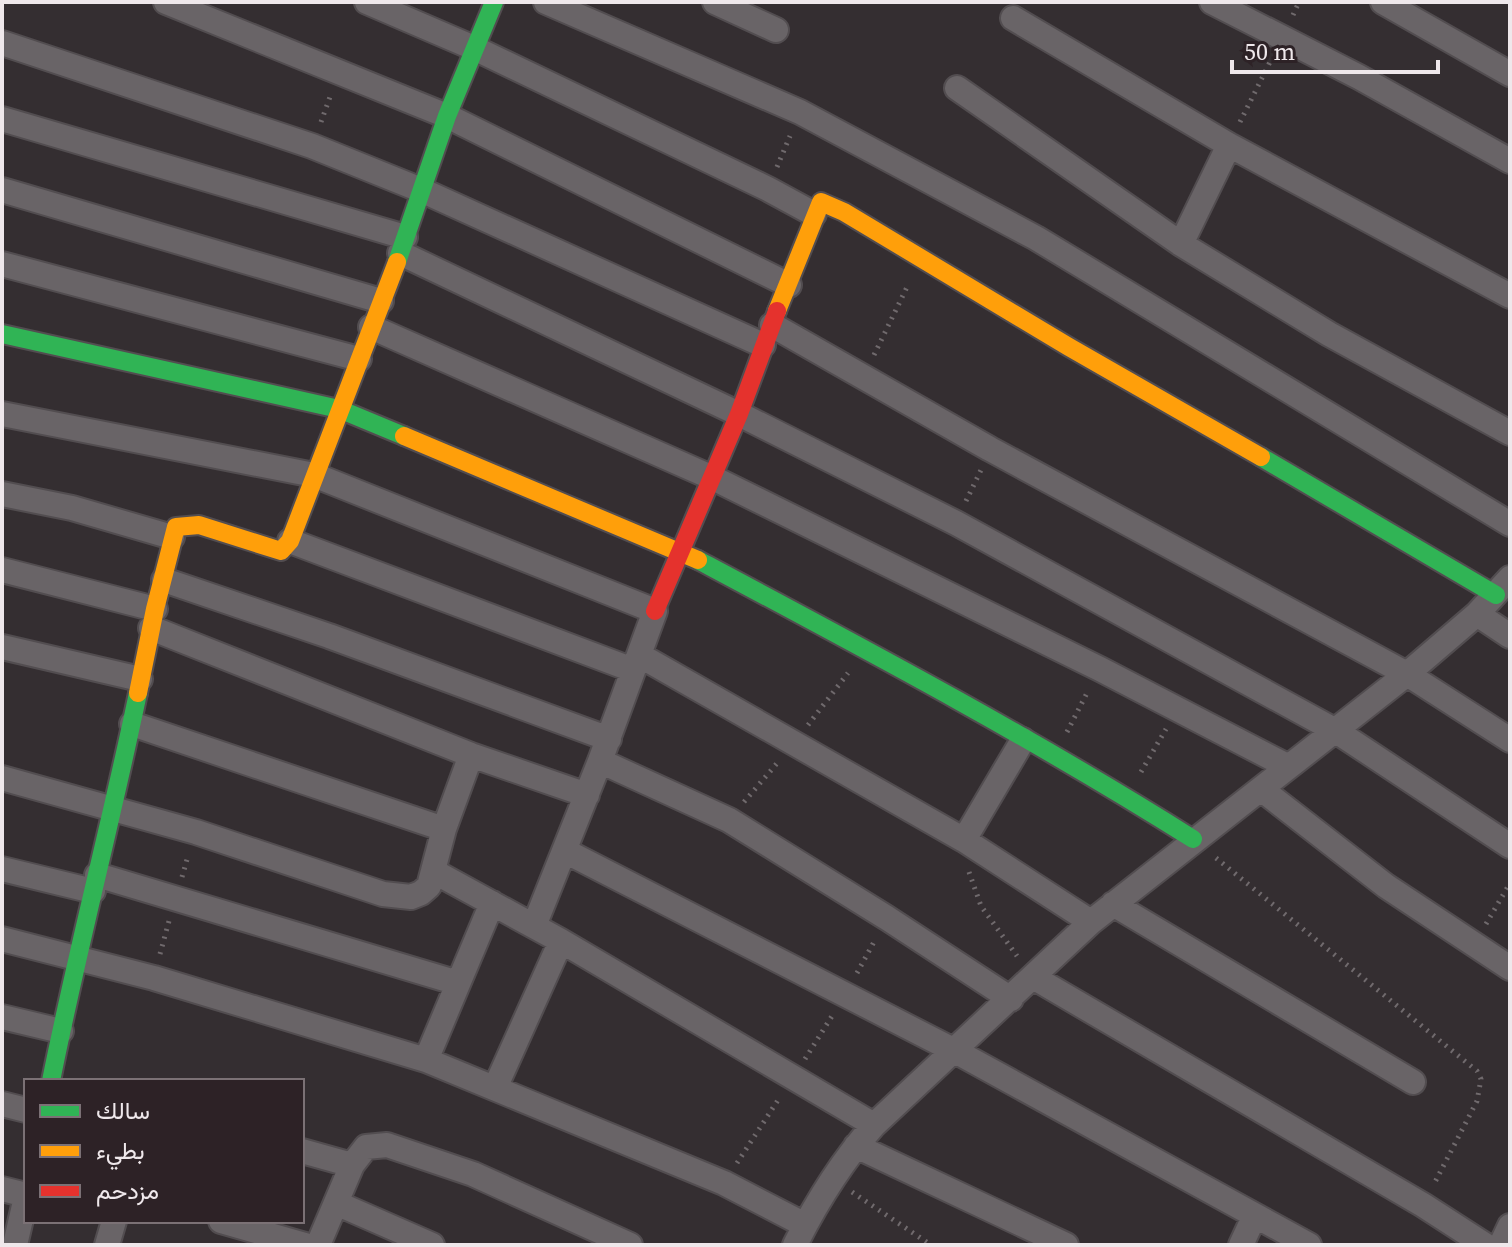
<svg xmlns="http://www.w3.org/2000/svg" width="1512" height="1247" font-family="'Source Serif 4',Vazirmatn,serif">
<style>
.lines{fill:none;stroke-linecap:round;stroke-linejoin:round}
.street-casing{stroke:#524d50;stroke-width:28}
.fast-casing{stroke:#524d50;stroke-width:22}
.slow-casing{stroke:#524d50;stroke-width:22}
.jam-casing{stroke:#524d50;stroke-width:22}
.path{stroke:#706a6d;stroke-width:5;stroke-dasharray:2 6;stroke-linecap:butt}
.street{stroke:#696467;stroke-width:24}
.fast{stroke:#30b455;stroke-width:18}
.slow{stroke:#ff9f0a;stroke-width:18}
.jam{stroke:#e5322d;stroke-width:18}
</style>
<rect width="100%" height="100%" fill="#342e31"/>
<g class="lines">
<defs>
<path id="street" d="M 166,2 L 447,116 L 789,285
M 367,2 L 474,48 L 768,189 L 814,214
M 546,2 L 800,112 L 1036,238 L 1510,524
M 715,2 L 776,30
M 1212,2 L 1359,77 L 1510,161
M 1383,2 L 1510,74
M 1013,18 L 1229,145 L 1510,296
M 2,43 L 312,146 L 421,190 L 763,345
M 957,88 L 1181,244 L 1329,334 L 1510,433
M 2,119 L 405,237
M 2,190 L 381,301
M 1181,244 L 1229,145
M 400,253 L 739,414 L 956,523 L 1336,731 L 1510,846
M 2,264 L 359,359
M 772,325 L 990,449 L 1407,674 L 1510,740
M 371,327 L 713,478 L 1100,669 L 1287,766
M 2,414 L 314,475 L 655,611 L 600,761 L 534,926
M 2,494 L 72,508 L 172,537
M 290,541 L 633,670
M 2,570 L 155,609
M 164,580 L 329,636 L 609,739
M 1477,614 L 1510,636
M 151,628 L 471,755 L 587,795
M 2,647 L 140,679
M 639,655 L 964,840 L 1091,922
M 132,724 L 444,829
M 600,761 L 729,820 L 887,918 L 1011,999
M 2,778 L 196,832 L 383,894 L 411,897 L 421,893 L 429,886 L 444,829 L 471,755
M 1261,789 L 1386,886 L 1510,968
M 964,840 L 1023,740
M 565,851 L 955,1051 L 1309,1245
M 2,869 L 93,891
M 433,871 L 561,941 L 874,1125
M 97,875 L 458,983
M 1113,904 L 1413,1082
M 2,939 L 154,978 L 426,1060 L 724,1183 L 805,1225
M 1033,977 L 1423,1205 L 1485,1245
M 2,1017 L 61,1031
M 426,1060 L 492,903
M 495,1088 L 561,941
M 2,1104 L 26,1110
M 856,1146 L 1066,1245
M 302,1151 L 352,1165
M 2,1189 L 26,1195
M 336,1203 L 432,1245
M 221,1221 L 305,1245
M 15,1245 L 26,1197
M 107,1245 L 114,1221
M 318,1245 L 352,1165 L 366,1147 L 387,1145 L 473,1174 L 630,1245
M 795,1245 C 816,1203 842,1161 874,1125 L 1091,922 L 1407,674 L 1477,614 L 1510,578
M 1241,1245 L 1254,1217
M 1501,1245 L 1510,1226"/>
<path id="fast" d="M 397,262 L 447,116 L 494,2
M 2,334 L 339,409 L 404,436
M 1261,457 L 1496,595
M 698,560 C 865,649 1033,738 1193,839
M 51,1081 C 77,951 111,823 138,693"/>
<path id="slow" d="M 777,311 L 821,202 L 844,212 L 1069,347 L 1261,457
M 404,436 L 698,560
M 138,693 L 155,609 L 176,527 L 199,525 L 281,551 L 290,541 L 397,262"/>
<path id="jam" d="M 655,611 L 739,414 L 777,311"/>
</defs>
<use href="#street" class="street-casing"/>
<use href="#fast" class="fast-casing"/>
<use href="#slow" class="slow-casing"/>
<use href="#jam" class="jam-casing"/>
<path class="path" d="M 1293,15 L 1299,2
M 321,122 L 331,94
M 1240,122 L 1271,60
M 777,167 L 790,136
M 874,355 L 908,285
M 966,501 L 981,470
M 808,725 L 848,673
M 1067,732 L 1088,691
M 1141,772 L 1166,729
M 744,802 L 779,761
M 1216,858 L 1477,1071 L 1481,1079 L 1477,1101 L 1434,1184
M 969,872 L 981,906 L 1017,956
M 182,877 L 188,856
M 1486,924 L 1510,883
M 160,954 L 169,921
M 857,973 L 875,940
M 805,1059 L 832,1016
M 737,1163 L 780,1097
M 852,1192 L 931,1245"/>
<use href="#street" class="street"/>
<use href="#fast" class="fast"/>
<use href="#slow" class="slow"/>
<use href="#jam" class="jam"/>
</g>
<rect width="1512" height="1247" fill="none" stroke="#efe8eb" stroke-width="8"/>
<rect x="24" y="1079" width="280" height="144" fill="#2d2226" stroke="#7b7175" stroke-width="2"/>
<rect x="40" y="1105" width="40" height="12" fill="#30b455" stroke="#7b7175" stroke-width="2"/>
<text x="96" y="1119" font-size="24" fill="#efe8eb">سالك</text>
<rect x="40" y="1145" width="40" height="12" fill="#ff9f0a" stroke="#7b7175" stroke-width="2"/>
<text x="96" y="1159" font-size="24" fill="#efe8eb">بطيء</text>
<rect x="40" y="1185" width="40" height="12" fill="#e5322d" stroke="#7b7175" stroke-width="2"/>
<text x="96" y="1199" font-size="24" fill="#efe8eb">مزدحم</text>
<path d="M1232 60v12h206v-12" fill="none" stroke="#efe8eb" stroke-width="4"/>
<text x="1244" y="60" font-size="24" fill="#efe8eb" stroke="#2d2226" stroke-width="6" paint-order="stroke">50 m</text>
</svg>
